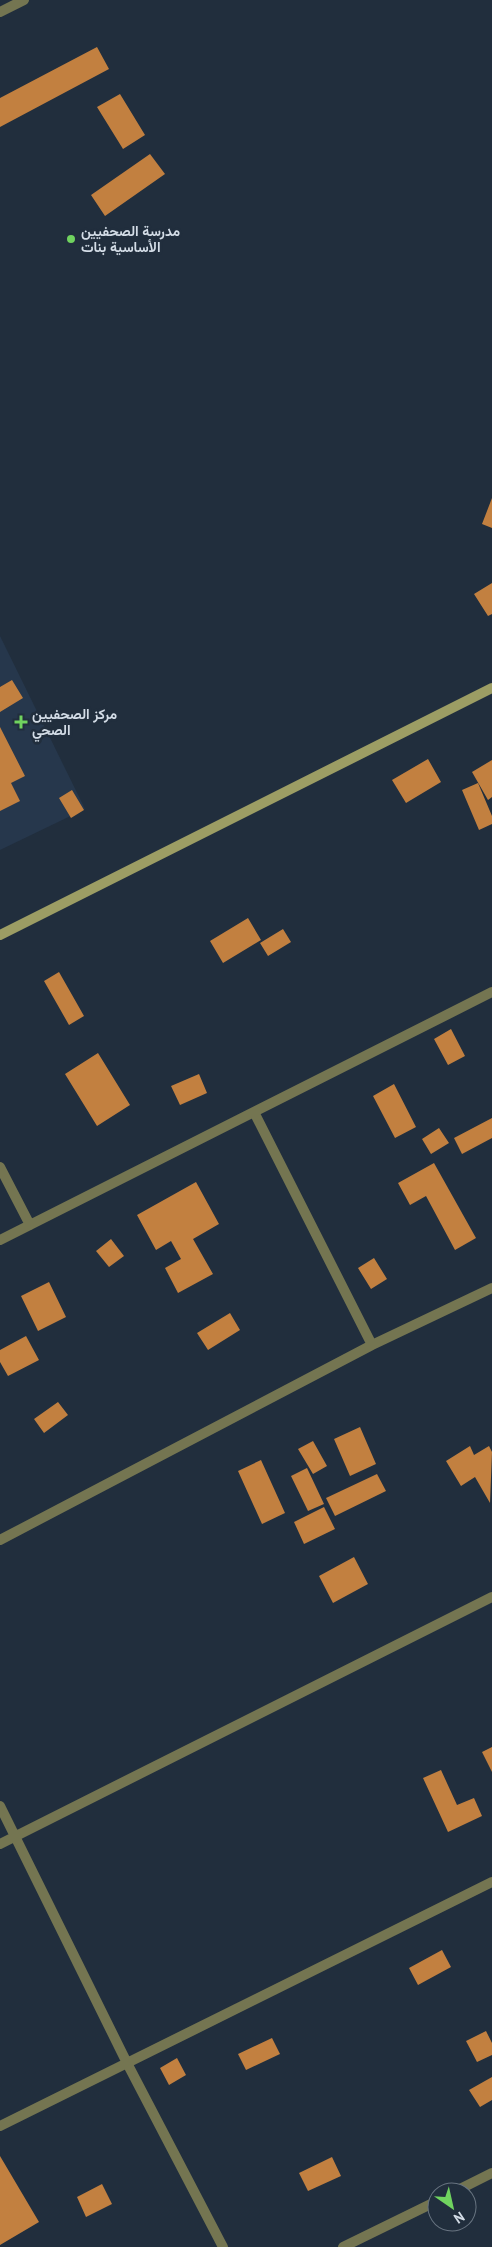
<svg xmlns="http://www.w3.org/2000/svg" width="492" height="2247" font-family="'PT Sans',Vazirmatn,sans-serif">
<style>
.built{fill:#26374c}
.building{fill:#c28040}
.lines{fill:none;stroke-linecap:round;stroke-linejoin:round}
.street{stroke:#747551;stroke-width:10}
.secondary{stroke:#9c9d64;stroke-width:10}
.poi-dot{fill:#70d35f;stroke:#212e3d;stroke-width:2}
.labels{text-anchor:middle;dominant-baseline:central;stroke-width:5;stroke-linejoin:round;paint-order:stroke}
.poi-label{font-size:14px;font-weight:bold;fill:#d3dce6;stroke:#212e3d;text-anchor:start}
</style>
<rect width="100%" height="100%" fill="#212e3d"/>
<path class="built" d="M 0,636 L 85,809 L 0,850 Z"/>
<path class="building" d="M 97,47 L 109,69 L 0,127 L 0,98 Z
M 120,94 L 145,135 L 123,149 L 97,107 Z
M 150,154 L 165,174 L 105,216 L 91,195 Z
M 492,498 L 492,528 L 482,524 Z
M 492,583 L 492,614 L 488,616 L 474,594 Z
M 12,680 L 23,698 L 0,712 L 0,687 Z
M 0,727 L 25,776 L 11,783 L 20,801 L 0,811 Z
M 428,759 L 441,782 L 406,803 L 392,780 Z
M 492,760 L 492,797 L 488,800 L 472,772 Z
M 478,783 L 492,816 L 492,824 L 479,830 L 462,790 Z
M 72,790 L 84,810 L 71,818 L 59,798 Z
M 248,918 L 261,940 L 223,963 L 210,941 Z
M 283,929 L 291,942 L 268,956 L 260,943 Z
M 59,972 L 84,1016 L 69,1025 L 44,981 Z
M 451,1029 L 465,1056 L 448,1065 L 434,1039 Z
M 98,1053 L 130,1105 L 97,1126 L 65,1074 Z
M 199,1074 L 207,1093 L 180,1105 L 171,1086 Z
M 394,1084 L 416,1127 L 395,1138 L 373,1096 Z
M 492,1118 L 492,1138 L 462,1154 L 454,1138 Z
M 439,1128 L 449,1143 L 431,1154 L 422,1139 Z
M 434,1163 L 476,1238 L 455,1250 L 426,1196 L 410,1205 L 398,1183 Z
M 196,1182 L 219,1224 L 193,1239 L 213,1274 L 178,1293 L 165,1268 L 181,1259 L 171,1241 L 156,1250 L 137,1215 Z
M 111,1239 L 124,1256 L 109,1267 L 96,1251 Z
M 374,1258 L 387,1279 L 371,1289 L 358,1268 Z
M 49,1282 L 66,1317 L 38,1331 L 21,1296 Z
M 230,1313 L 240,1330 L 208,1350 L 197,1333 Z
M 26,1336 L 39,1360 L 8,1376 L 0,1362 L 0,1350 Z
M 58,1402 L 68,1415 L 44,1433 L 34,1419 Z
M 360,1427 L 376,1464 L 350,1476 L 334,1439 Z
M 313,1441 L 327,1466 L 313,1474 L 298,1449 Z
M 470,1446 L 474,1455 L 489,1446 L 492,1452 L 490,1503 L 475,1477 L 461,1486 L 446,1461 Z
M 261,1460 L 285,1513 L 262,1524 L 238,1471 Z
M 307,1468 L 324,1504 L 308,1511 L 291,1476 Z
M 377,1474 L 386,1491 L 335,1516 L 326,1498 Z
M 324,1507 L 335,1529 L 304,1544 L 294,1522 Z
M 354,1557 L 368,1584 L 333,1603 L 319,1576 Z
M 492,1747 L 492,1772 L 482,1752 Z
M 441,1770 L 457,1805 L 474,1798 L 482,1816 L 448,1832 L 423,1778 Z
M 442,1950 L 451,1967 L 418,1985 L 409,1968 Z
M 486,2031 L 492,2043 L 492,2055 L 477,2062 L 466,2041 Z
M 272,2038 L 280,2054 L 246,2070 L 238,2054 Z
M 177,2058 L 186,2075 L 169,2085 L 160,2068 Z
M 492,2077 L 492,2100 L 480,2107 L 469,2090 Z
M 0,2156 L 39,2222 L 0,2245 Z
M 332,2157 L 341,2176 L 308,2191 L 299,2173 Z
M 102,2184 L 112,2204 L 86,2217 L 77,2197 Z"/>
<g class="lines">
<path class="street" d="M 0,12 L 24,0
M 254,1112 L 372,1345
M 0,1167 L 30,1225
M 0,1240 L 492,992
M 0,1540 L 372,1345 L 492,1288
M 0,1806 L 127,2063 L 223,2247
M 0,1844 L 492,1597
M 0,2126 L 492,1882
M 454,2192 L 492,2173
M 343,2247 L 437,2201"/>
<path class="secondary" d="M 0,935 L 492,688"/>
</g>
<g class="poi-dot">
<circle cx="71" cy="239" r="5"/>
<path d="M18.5 714.5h5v5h5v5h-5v5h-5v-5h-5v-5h5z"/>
</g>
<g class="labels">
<g class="poi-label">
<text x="81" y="231">مدرسة الصحفيين<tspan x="81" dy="16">الأساسية بنات</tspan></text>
<text x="32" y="714">مركز الصحفيين<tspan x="32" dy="16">الصحي</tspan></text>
</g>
</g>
<g transform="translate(452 2207) rotate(146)"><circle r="24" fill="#212e3d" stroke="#687481"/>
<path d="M0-4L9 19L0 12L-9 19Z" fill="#70d35f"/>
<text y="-8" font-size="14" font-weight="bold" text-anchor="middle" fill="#d3dce6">N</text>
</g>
</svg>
